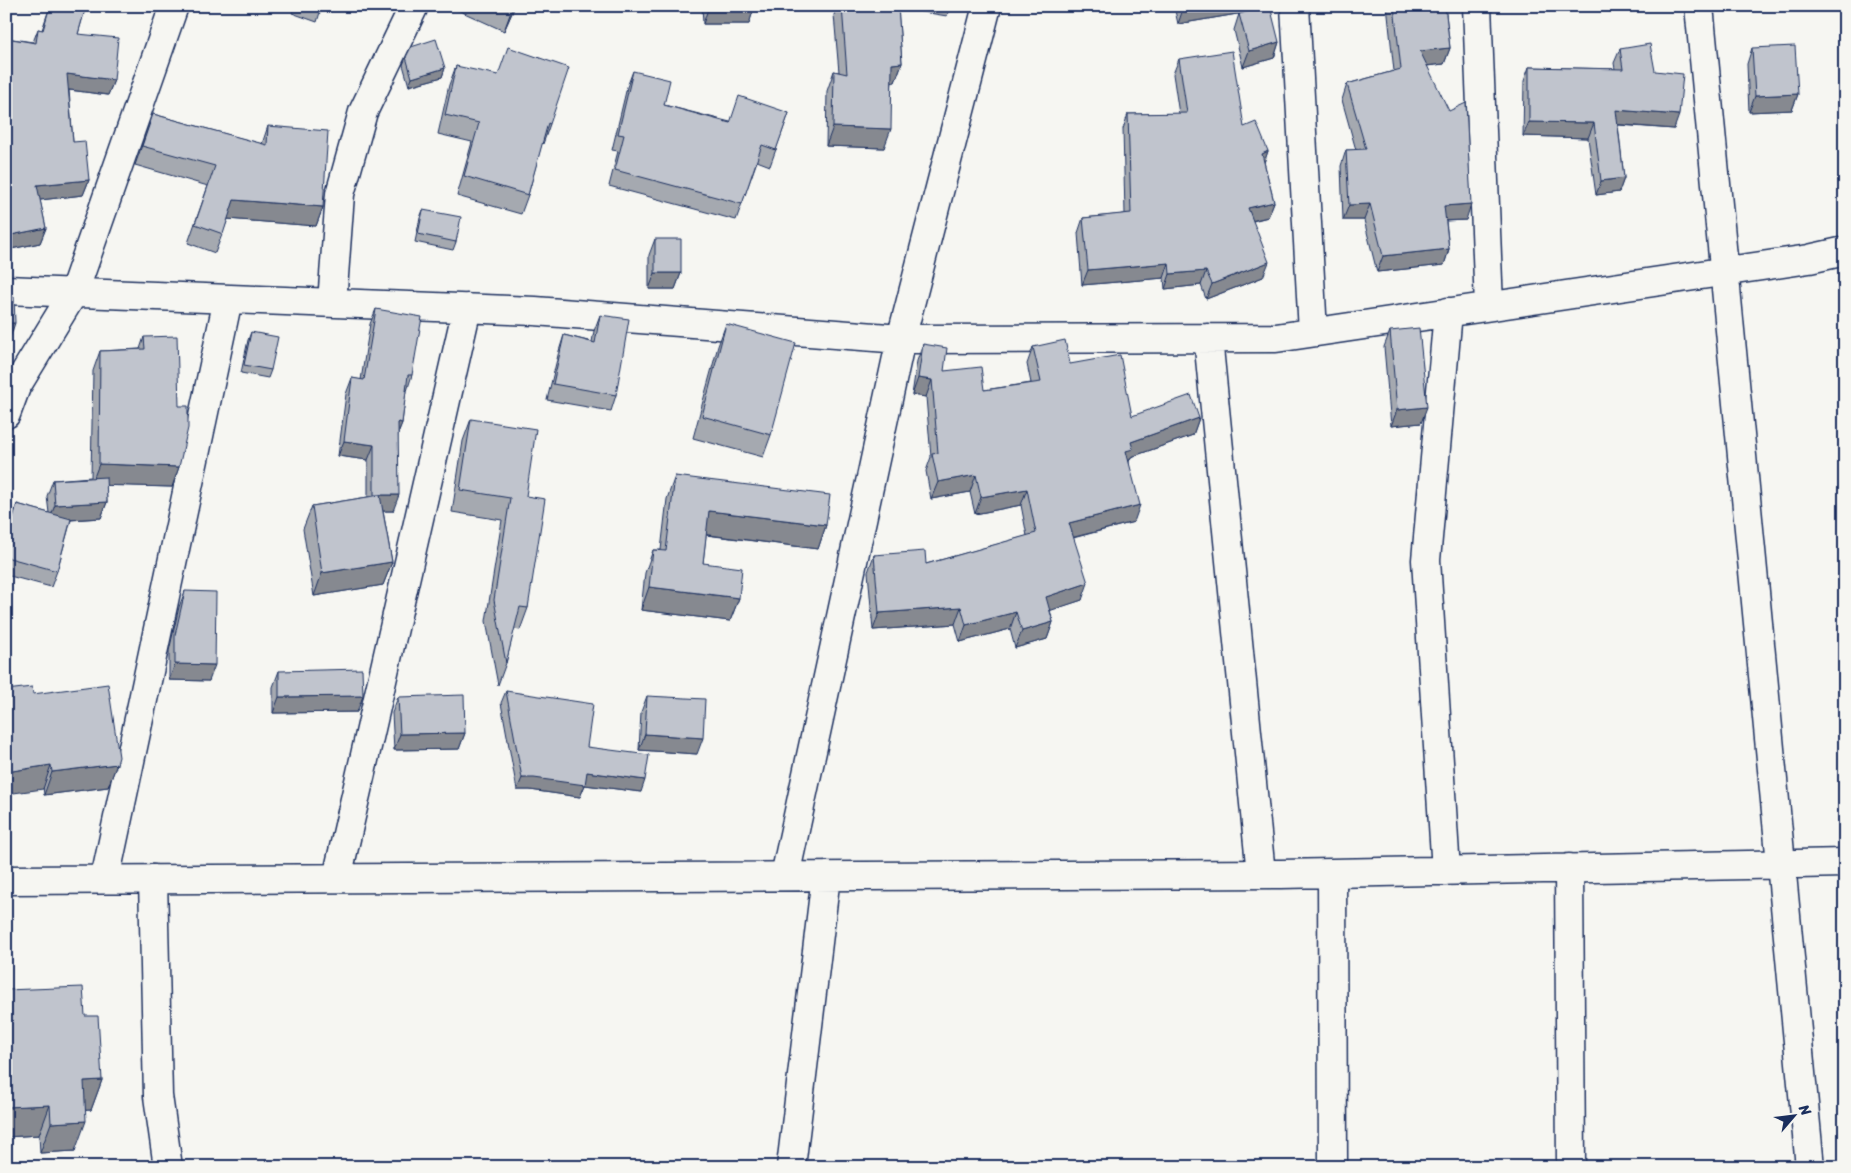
<svg xmlns="http://www.w3.org/2000/svg" width="1851" height="1173" font-family="Sriracha,sans-serif">
<style>
.lines{fill:none;stroke-linecap:round;stroke-linejoin:round}
.minor-casing{stroke:#1b2f5e;stroke-width:31}
.minor{stroke:#f6f6f2;stroke-width:28}
.wall{fill:#a5a9b0;stroke:#1b2f5e}
.shaded-wall{fill:#868990;stroke:#1b2f5e}
.building{fill:#c0c4cd;stroke:#1b2f5e}
</style>
<rect width="100%" height="100%" fill="#f6f6f2"/>
<filter id="ink" filterUnits="userSpaceOnUse"><feTurbulence type="fractalNoise" baseFrequency=".02" numOctaves="2"/><feDisplacementMap in="SourceGraphic" scale="10" xChannelSelector="R" yChannelSelector="G"/><feConvolveMatrix kernelMatrix="1 2 1 2 8 2 1 2 1" color-interpolation-filters="sRGB"/></filter>
<g filter="url(#ink)">
<g class="lines">
<defs>
<path id="minor" d="M 1295,6 L 1313,332
M 1477,6 L 1489,306
M 1699,6 C 1738,393 1771,780 1810,1167
M 6,290 L 535,311 L 901,339 L 1276,338 L 1809,259 L 1845,251
M 332,303 L 340,194 L 363,112 L 414,6
M 1208,338 L 1261,874
M 6,414 L 16,387 L 74,292 L 174,6
M 1569,868 L 1571,1167
M 1446,871 L 1426,560 L 1448,312
M 1332,873 L 1333,1167
M 785,876 L 901,339 L 987,6
M 337,878 L 467,308
M 105,879 L 228,299
M 153,879 L 158,1096 L 168,1167
M 6,880 L 1281,874 L 1845,863
M 791,1167 L 826,876"/>
</defs>
<use href="#minor" class="minor-casing"/>
<use href="#minor" class="minor"/>
</g>
<path class="wall" d="M 50,6 L 86,6 L 78,34 L 114,80 L 108,95 L 69,90 L 73,142 L 89,180 L 83,195 L 40,200 L 46,228 L 40,243 L 6,250 L 6,38 L 33,42 L 38,29 L 42,30 Z
M 294,6 L 322,6 L 317,22 L 292,13 Z
M 449,6 L 515,6 L 504,31 Z
M 702,6 L 754,6 L 749,24 L 703,24 Z
M 837,6 L 950,6 L 947,16 L 898,8 L 902,63 L 895,82 L 892,82 L 884,148 L 826,146 L 827,91 L 834,71 L 839,72 L 834,15 Z
M 1174,6 L 1245,6 L 1243,13 L 1178,24 Z
M 1387,6 L 1445,6 L 1450,48 L 1444,64 L 1427,66 L 1466,220 L 1446,221 L 1449,249 L 1444,265 L 1377,272 L 1364,220 L 1343,220 L 1341,166 L 1346,150 L 1356,150 L 1342,100 L 1347,84 L 1394,71 Z
M 1239,14 L 1279,42 L 1274,58 L 1243,67 L 1234,30 Z
M 1752,48 L 1798,94 L 1792,110 L 1749,112 L 1747,64 Z
M 1620,49 L 1655,71 L 1674,129 L 1618,125 L 1624,178 L 1619,192 L 1596,195 L 1588,138 L 1523,136 L 1524,81 L 1529,67 L 1615,69 L 1614,63 Z
M 406,57 L 445,68 L 442,77 L 409,86 L 403,65 Z
M 1179,59 L 1244,127 L 1268,151 L 1264,162 L 1274,202 L 1268,217 L 1253,221 L 1263,277 L 1206,299 L 1201,285 L 1165,289 L 1164,278 L 1082,285 L 1078,233 L 1083,218 L 1125,214 L 1123,129 L 1128,114 L 1179,114 L 1173,74 Z
M 456,66 L 550,124 L 543,144 L 542,143 L 528,195 L 521,214 L 457,196 L 472,142 L 438,134 L 449,85 Z
M 633,71 L 664,105 L 730,122 L 789,113 L 770,166 L 757,161 L 736,220 L 609,186 L 618,151 L 612,150 L 627,87 Z
M 153,114 L 262,144 L 268,126 L 323,207 L 316,226 L 228,219 L 215,253 L 188,243 L 208,186 L 135,165 Z
M 423,210 L 456,242 L 453,250 L 415,242 L 420,218 Z
M 655,239 L 681,273 L 675,289 L 649,289 L 649,255 Z
M 376,309 L 412,375 L 407,391 L 406,390 L 402,423 L 398,433 L 393,511 L 383,511 L 392,562 L 383,585 L 314,596 L 303,529 L 312,506 L 368,497 L 368,460 L 338,456 L 346,394 L 352,378 L 361,380 L 370,324 Z
M 600,315 L 616,395 L 611,411 L 547,400 L 559,351 L 564,335 L 592,342 L 594,331 Z
M 726,324 L 771,435 L 763,457 L 693,438 L 718,346 Z
M 1390,331 L 1421,423 L 1391,426 L 1384,347 Z
M 251,332 L 271,370 L 268,378 L 241,373 L 248,340 Z
M 144,337 L 179,467 L 172,487 L 106,485 L 107,502 L 101,518 L 71,520 L 57,571 L 51,587 L 6,575 L 6,538 L 11,520 L 17,504 L 49,513 L 47,496 L 53,480 L 91,477 L 93,371 L 100,351 L 140,349 Z
M 923,344 L 944,371 L 984,390 L 1031,383 L 1027,364 L 1033,347 L 1070,364 L 1132,416 L 1199,418 L 1193,435 L 1131,457 L 1129,461 L 1134,522 L 1073,538 L 1082,600 L 1050,610 L 1053,622 L 1047,639 L 1015,648 L 1010,629 L 960,642 L 955,624 L 873,630 L 868,572 L 874,555 L 926,564 L 1027,536 L 1021,505 L 975,514 L 970,492 L 931,499 L 926,471 L 931,457 L 926,397 L 912,395 L 917,361 Z
M 471,419 L 526,496 L 528,608 L 520,630 L 514,629 L 506,663 L 498,685 L 486,621 L 502,520 L 452,512 L 463,441 Z
M 675,476 L 826,525 L 818,549 L 706,535 L 703,563 L 739,598 L 730,621 L 641,610 L 645,573 L 653,550 L 661,550 L 667,499 Z
M 185,591 L 209,681 L 169,680 L 169,651 L 179,607 Z
M 279,671 L 357,712 L 273,713 L 273,687 Z
M 506,691 L 587,747 L 641,792 L 585,785 L 580,797 L 530,790 L 517,790 L 501,703 Z
M 33,694 L 117,764 L 108,787 L 44,795 Z
M 647,696 L 697,754 L 639,750 L 641,712 Z
M 398,697 L 465,733 L 459,749 L 394,750 L 392,713 Z
M 85,1016 L 102,1080 L 91,1110 L 85,1110 L 75,1151 L 40,1153 L 39,1135 L 6,1137 Z"/>
<path class="shaded-wall" d="M 513,6 L 515,6 L 504,31 Z
M 1184,6 L 1245,6 L 1243,13 L 1178,24 Z
M 754,8 L 749,24 L 703,24 L 708,9 Z
M 1279,42 L 1274,58 L 1243,67 L 1249,51 Z
M 1450,48 L 1444,64 L 1415,67 L 1420,51 Z
M 902,63 L 895,82 L 885,83 L 892,64 Z
M 445,68 L 442,77 L 409,86 L 412,78 Z
M 67,74 L 114,80 L 108,95 L 62,89 Z
M 1798,94 L 1792,110 L 1749,112 L 1755,96 Z
M 1616,110 L 1679,115 L 1674,129 L 1611,124 Z
M 1529,122 L 1594,123 L 1588,138 L 1523,136 Z
M 833,127 L 891,129 L 884,148 L 826,146 Z
M 1268,151 L 1263,166 L 1262,154 Z
M 1624,178 L 1619,192 L 1596,195 L 1601,181 Z
M 89,180 L 83,195 L 32,201 L 37,185 Z
M 234,200 L 323,207 L 316,226 L 227,219 Z
M 1274,202 L 1268,217 L 1242,223 L 1248,208 Z
M 1370,204 L 1364,220 L 1343,220 L 1349,205 Z
M 1471,204 L 1466,220 L 1438,221 L 1444,206 Z
M 46,228 L 40,243 L 6,250 L 6,236 Z
M 1449,249 L 1444,265 L 1377,272 L 1383,256 Z
M 1269,262 L 1263,277 L 1206,299 L 1212,284 Z
M 1169,263 L 1164,278 L 1082,285 L 1088,270 Z
M 1206,271 L 1201,285 L 1165,289 L 1170,274 Z
M 655,273 L 681,273 L 675,289 L 649,289 Z
M 6,323 L 15,323 L 10,338 L 6,338 Z
M 918,378 L 932,380 L 926,397 L 912,395 Z
M 1427,407 L 1421,423 L 1391,426 L 1397,410 Z
M 1199,418 L 1193,435 L 1131,457 L 1127,466 L 1126,451 L 1131,442 Z
M 398,422 L 402,423 L 396,438 Z
M 344,441 L 374,445 L 368,460 L 338,456 Z
M 99,464 L 179,467 L 172,487 L 91,485 Z
M 976,475 L 970,492 L 931,499 L 938,482 Z
M 1027,489 L 1021,505 L 975,514 L 981,497 Z
M 374,495 L 399,495 L 393,511 L 368,511 Z
M 107,502 L 101,518 L 49,521 L 55,505 Z
M 1140,505 L 1134,522 L 1063,540 L 1069,523 Z
M 709,511 L 826,525 L 818,549 L 701,534 Z
M 392,562 L 383,585 L 314,596 L 322,573 Z
M 1088,583 L 1082,600 L 1040,614 L 1046,597 Z
M 649,587 L 739,598 L 730,621 L 641,610 Z
M 961,607 L 955,624 L 873,630 L 879,613 Z
M 1016,612 L 1010,629 L 960,642 L 966,625 Z
M 1053,622 L 1047,639 L 1015,648 L 1022,631 Z
M 175,664 L 215,665 L 209,681 L 169,680 Z
M 363,696 L 357,712 L 273,713 L 279,697 Z
M 465,733 L 459,749 L 394,750 L 400,734 Z
M 645,734 L 703,738 L 697,754 L 639,750 Z
M 117,764 L 108,787 L 44,795 L 52,772 Z
M 51,765 L 43,789 L 6,794 L 6,772 Z
M 587,772 L 645,780 L 641,792 L 585,785 L 580,797 L 530,790 L 517,790 L 522,778 Z
M 102,1080 L 91,1110 L 73,1111 L 84,1081 Z
M 50,1105 L 39,1135 L 6,1137 L 6,1107 Z
M 86,1121 L 75,1151 L 40,1153 L 51,1123 Z"/>
<path class="building" d="M 50,6 L 86,6 L 78,34 L 118,38 L 114,80 L 67,74 L 73,142 L 85,141 L 89,180 L 37,185 L 46,228 L 6,236 L 6,38 L 36,43 L 38,29 L 43,30 Z
M 708,6 L 754,6 L 754,8 L 708,9 Z
M 842,6 L 898,6 L 902,63 L 892,64 L 891,129 L 833,127 L 834,71 L 847,74 Z
M 1270,6 L 1279,42 L 1249,51 L 1239,14 Z
M 1394,6 L 1445,6 L 1450,48 L 1420,51 L 1449,111 L 1466,103 L 1471,204 L 1444,206 L 1449,249 L 1383,256 L 1370,204 L 1349,205 L 1346,150 L 1366,149 L 1347,84 L 1401,69 Z
M 436,39 L 445,68 L 412,78 L 406,57 L 411,47 Z
M 1650,44 L 1655,71 L 1683,74 L 1679,115 L 1616,110 L 1624,178 L 1601,181 L 1594,123 L 1529,122 L 1529,67 L 1623,69 L 1620,49 Z
M 1795,46 L 1798,94 L 1755,96 L 1752,48 Z
M 508,47 L 569,68 L 550,124 L 548,123 L 528,195 L 464,176 L 479,123 L 445,115 L 456,66 L 498,75 Z
M 1232,51 L 1244,127 L 1256,122 L 1268,151 L 1262,154 L 1274,202 L 1248,208 L 1269,262 L 1212,284 L 1206,271 L 1170,274 L 1169,263 L 1088,270 L 1083,218 L 1131,213 L 1128,114 L 1187,113 L 1179,59 Z
M 633,71 L 670,80 L 664,105 L 730,123 L 739,96 L 789,113 L 776,150 L 762,145 L 742,204 L 615,170 L 624,135 L 618,134 Z
M 153,114 L 267,145 L 268,126 L 328,131 L 323,207 L 234,200 L 223,234 L 195,224 L 215,166 L 142,146 Z
M 423,210 L 461,217 L 456,242 L 418,234 Z
M 655,239 L 681,239 L 681,273 L 655,273 Z
M 14,297 L 15,323 L 6,323 L 6,298 Z
M 376,309 L 422,317 L 412,375 L 408,375 L 402,423 L 398,422 L 399,495 L 374,495 L 374,445 L 344,441 L 352,378 L 364,380 Z
M 600,315 L 629,319 L 616,395 L 553,384 L 564,335 L 595,343 Z
M 726,324 L 796,343 L 771,435 L 702,416 Z
M 1419,328 L 1427,407 L 1397,410 L 1390,331 Z
M 251,332 L 278,337 L 271,370 L 244,365 Z
M 177,336 L 179,406 L 188,406 L 188,428 L 179,467 L 99,464 L 100,351 L 145,349 L 144,337 Z
M 1065,340 L 1070,364 L 1120,355 L 1132,416 L 1191,395 L 1199,418 L 1131,442 L 1133,449 L 1126,451 L 1140,505 L 1069,523 L 1088,583 L 1046,597 L 1053,622 L 1022,631 L 1016,612 L 966,625 L 961,607 L 879,613 L 874,555 L 925,551 L 926,564 L 1036,533 L 1027,489 L 981,497 L 976,475 L 938,482 L 932,454 L 938,453 L 932,380 L 918,378 L 923,344 L 947,348 L 944,371 L 981,367 L 984,390 L 1041,382 L 1033,347 Z
M 471,419 L 536,429 L 526,496 L 545,499 L 528,608 L 520,607 L 506,663 L 494,600 L 510,498 L 460,490 Z
M 675,476 L 830,495 L 826,525 L 709,511 L 703,563 L 742,568 L 739,598 L 649,587 L 653,550 L 666,551 Z
M 106,477 L 107,502 L 55,505 L 53,480 Z
M 380,495 L 392,562 L 322,573 L 312,506 Z
M 17,504 L 71,519 L 57,571 L 6,557 L 6,543 Z
M 185,591 L 216,592 L 215,665 L 175,664 L 175,635 Z
M 362,669 L 363,696 L 279,697 L 279,671 Z
M 108,684 L 119,757 L 117,764 L 52,772 L 51,765 L 6,772 L 6,690 L 32,687 L 33,694 Z
M 506,691 L 593,704 L 587,747 L 649,755 L 645,780 L 587,772 L 585,785 L 534,778 L 522,778 Z
M 464,695 L 465,733 L 400,734 L 398,697 Z
M 647,696 L 705,699 L 703,738 L 645,734 Z
M 83,987 L 85,1016 L 98,1016 L 102,1080 L 84,1081 L 86,1121 L 51,1123 L 50,1105 L 6,1107 L 6,990 Z"/>
</g>
<rect width="1851" height="1173" fill="none" stroke="#f6f6f2" stroke-width="25"/>
<rect x="12" y="12" width="1826" height="1148" fill="none" stroke="#1b2f5e" stroke-width="2" filter="url(#ink)"/>
<g transform="translate(1794 1116) rotate(62)" stroke="#f6f6f2" stroke-width="4" paint-order="stroke">
<path d="M0-4L9 19L0 12L-9 19Z" fill="#1b2f5e"/>
<text y="-8" font-size="14" font-weight="bold" text-anchor="middle" fill="#1b2f5e">N</text>
</g>
</svg>
